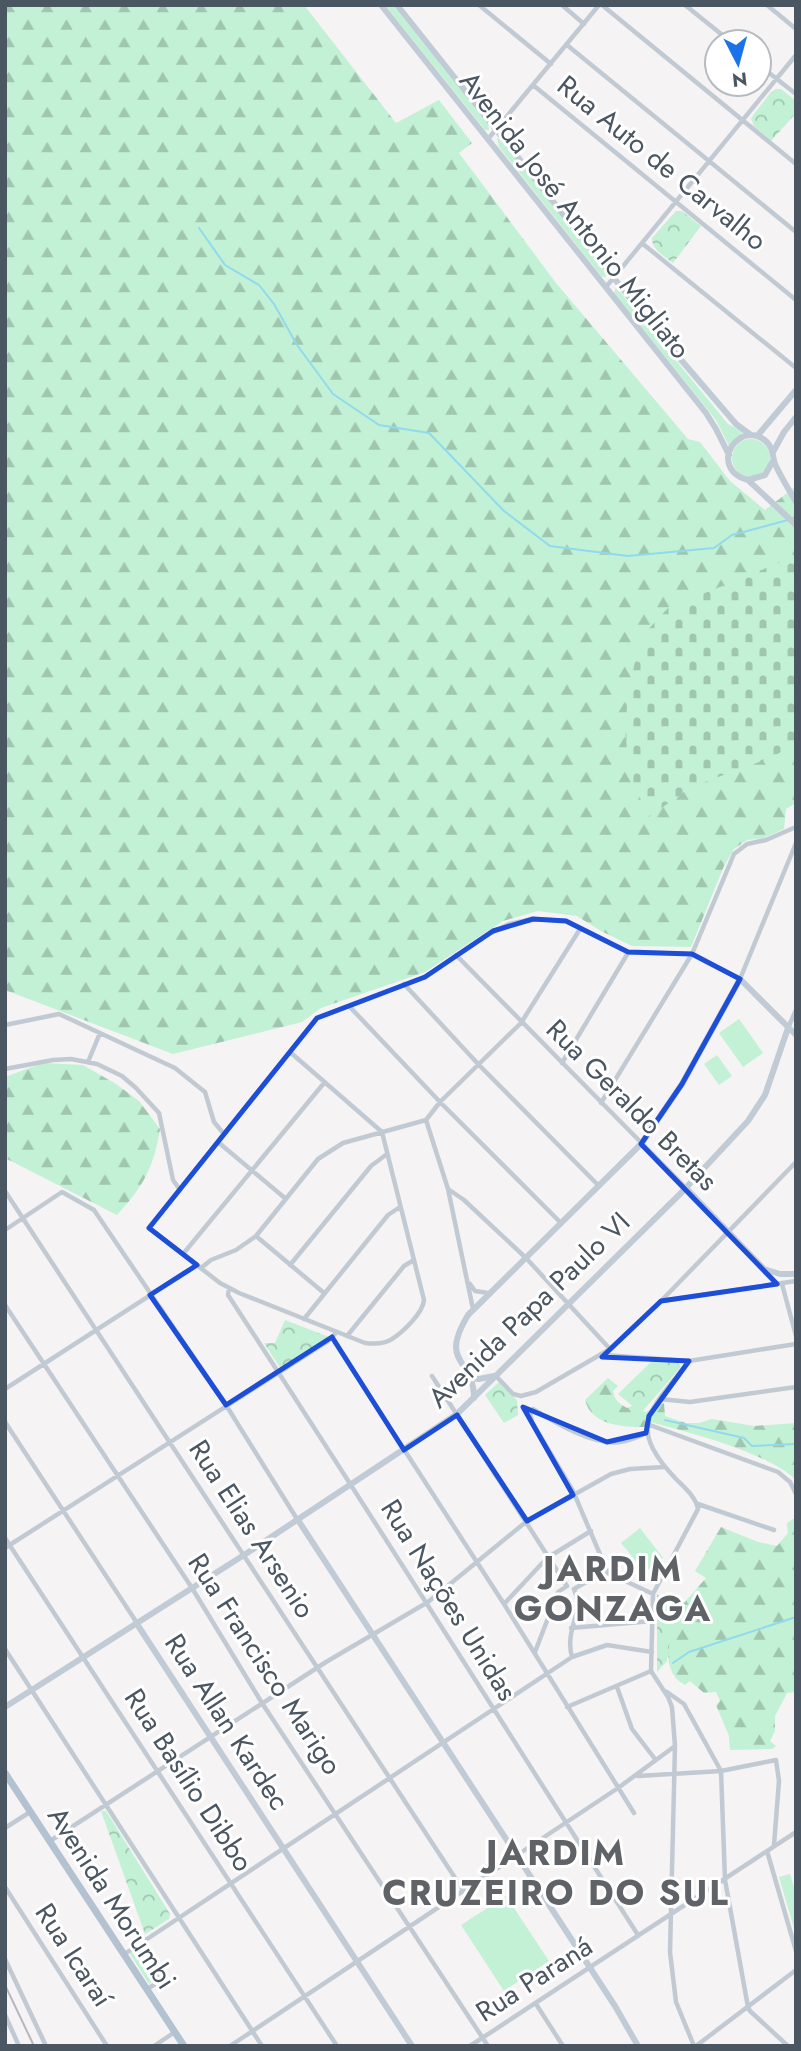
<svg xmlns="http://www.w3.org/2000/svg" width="801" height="2051" font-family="Jost,sans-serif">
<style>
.green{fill:#c3f1d5}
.forest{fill:url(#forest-firs)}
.cemetery{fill:url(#cemetery-stones)}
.park{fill:url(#park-crowns)}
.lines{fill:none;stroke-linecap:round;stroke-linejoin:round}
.stream{stroke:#90daee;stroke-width:2}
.street{stroke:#c1cad2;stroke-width:4.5}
.secondary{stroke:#c1cbd6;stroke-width:6}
.primary{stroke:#b3c2d1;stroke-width:7}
.rail{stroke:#b5b8bd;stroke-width:2}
.marked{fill:none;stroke:#1d4ed8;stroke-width:5;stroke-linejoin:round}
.labels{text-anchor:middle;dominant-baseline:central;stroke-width:6;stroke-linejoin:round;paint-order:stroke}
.street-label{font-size:28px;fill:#4a5661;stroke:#fff}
.district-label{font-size:35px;font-weight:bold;letter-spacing:2px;fill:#5f6368;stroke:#fff}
</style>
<defs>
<pattern id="forest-firs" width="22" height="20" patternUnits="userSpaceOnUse" patternTransform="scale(1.75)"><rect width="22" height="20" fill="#c3f1d5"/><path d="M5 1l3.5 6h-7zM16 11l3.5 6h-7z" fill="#a0c6b0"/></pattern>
<pattern id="cemetery-stones" width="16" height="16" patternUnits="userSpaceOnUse" patternTransform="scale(1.75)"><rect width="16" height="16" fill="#c3f1d5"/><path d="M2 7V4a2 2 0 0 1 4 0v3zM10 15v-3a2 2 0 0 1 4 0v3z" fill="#a0c6b0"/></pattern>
<pattern id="park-crowns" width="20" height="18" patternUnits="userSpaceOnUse" patternTransform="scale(1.75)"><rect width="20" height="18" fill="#c3f1d5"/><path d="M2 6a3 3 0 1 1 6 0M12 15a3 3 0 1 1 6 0" fill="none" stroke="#a0c6b0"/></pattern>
</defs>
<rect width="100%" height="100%" fill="#f5f3f3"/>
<path class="green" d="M 385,5 L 393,5 L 488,124 L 489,130 L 485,130 Z
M 497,138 L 500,139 L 607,273 L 606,277 L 602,277 L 499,147 Z
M 616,287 L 728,424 L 743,432 L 729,446 L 716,420 L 614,293 Z
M732 458a19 19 0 1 1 38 0a19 19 0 1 1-38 0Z
M 739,1019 L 763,1053 L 743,1067 L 719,1033 Z
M 717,1055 L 732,1076 L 719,1085 L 704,1064 Z
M 640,1528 L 663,1558 L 645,1572 L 621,1543 Z
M 790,1874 L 796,1894 L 796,1935 L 779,1877 Z
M 506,1896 L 549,1961 L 504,1991 L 461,1925 Z"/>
<path class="forest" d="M 5,5 L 304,5 L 396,123 L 439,100 L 472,143 L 459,153 L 556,283 L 688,439 L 700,442 L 730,481 L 765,510 L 796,486 L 796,803 L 786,809 L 784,829 L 764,838 L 747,840 L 734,849 L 724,866 L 691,947 L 632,946 L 601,931 L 577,916 L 538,911 L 503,921 L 425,972 L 321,1008 L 302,1022 L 173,1054 L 5,990 Z
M 43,1063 L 83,1065 L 116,1084 L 139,1101 L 160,1129 C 154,1167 143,1187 117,1215 L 5,1158 L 5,1077 Z
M 608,1378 L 618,1386 L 613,1391 C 615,1401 619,1403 627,1408 L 634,1405 L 645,1412 L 664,1403 L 665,1416 L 686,1423 L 699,1423 L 712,1419 L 754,1426 L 796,1423 L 796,1480 C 771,1454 686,1431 650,1422 L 645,1427 C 623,1427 592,1426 585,1400 Z
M 796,1517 L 796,1692 L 787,1693 L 775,1716 L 775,1731 L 770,1741 L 776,1746 L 772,1749 L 730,1750 L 729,1736 L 716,1705 L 720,1701 L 716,1692 L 704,1693 L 690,1681 L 685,1685 C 657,1671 671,1629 675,1605 L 679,1600 L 684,1603 L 706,1578 L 695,1571 L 721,1527 L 758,1542 L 777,1546 L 788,1533 L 787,1523 Z"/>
<path class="cemetery" d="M 796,556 L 796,744 L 770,758 L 691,787 L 649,817 L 629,775 L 625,727 L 629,683 L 643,635 L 668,608 Z"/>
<path class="park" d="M 776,89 L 781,89 L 796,101 L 796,113 L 771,141 L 754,126 L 751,118 L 771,92 Z
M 676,211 L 682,211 L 701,226 L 673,263 C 664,256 652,250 652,238 Z
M 285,1320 L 329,1337 L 281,1369 L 264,1343 L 275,1343 Z
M 652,1361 L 676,1361 L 681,1367 L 641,1413 L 618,1394 Z
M 499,1382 L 517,1400 L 518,1415 L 504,1423 L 485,1395 Z
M 657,1594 L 675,1605 L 667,1661 L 657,1672 Z
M 101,1811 L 106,1811 L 170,1914 L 169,1919 L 145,1934 Z
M 144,1943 L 154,1980 L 149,1984 L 130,1954 L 131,1950 Z"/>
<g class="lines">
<path class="stream" d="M 199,228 L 225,265 L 259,285 L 274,304 L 297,345 L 333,394 L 379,425 L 429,433 L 504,511 L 550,546 L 628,556 L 714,548 L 732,535 L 788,520
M 665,1420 L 744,1438 L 752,1446 L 796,1444
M 673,1663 L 689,1652 L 796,1617"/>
<path class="street" d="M 479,5 L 551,64
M 562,5 L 584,24
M 602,5 L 796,164
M 685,5 L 731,42
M 767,5 L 796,29
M 567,45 L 796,232
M 759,65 L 796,94
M 533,85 L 796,300
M 488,139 L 599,5
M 643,244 L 796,368
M 606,287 L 796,55
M 456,955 L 686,1188
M 404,984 L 479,1065 L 599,1186
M 349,1006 L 440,1102 L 561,1223
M 5,1025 L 59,1014 L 175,1068 L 205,1092 L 214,1122 L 224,1134
M 788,1028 L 796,1010
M 290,1052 L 382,1132 L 424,1300 C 423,1313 403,1332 392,1339 C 385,1344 374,1344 365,1343 L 239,1293 L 220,1283 L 149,1228 L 218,1142 L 224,1134 L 317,1018 L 425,977 L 487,935 L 509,924 L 533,919 L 566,921 L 628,952 L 692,954 L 740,979 L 796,843
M 88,1062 L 100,1033
M 562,1063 L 628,953
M 5,1069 L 53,1060 L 71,1059 L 97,1064 L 122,1076 L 136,1088 L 159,1113 L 173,1180 L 180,1190
M 601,1103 L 692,954 L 734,854 L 747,844 L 766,840 L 796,827
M 426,1120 L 448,1189 L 473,1309
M 218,1142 L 286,1199
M 448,1189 L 464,1200 L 526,1258 L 610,1349
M 5,1191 L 463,1890
M 5,1230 L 62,1192 L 94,1210 L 226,1405 L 297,1519
M 256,1236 L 324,1293
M 183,1254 L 324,1083
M 290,1265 L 371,1166 L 387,1154
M 201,1268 L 211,1260 L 236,1250 L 256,1236 L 318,1159 L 343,1143 L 426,1120 L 440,1102 L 521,1023 L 580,929
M 764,1269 L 777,1284
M 470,1284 L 475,1291 L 488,1293
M 782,1284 L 796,1336
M 229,1288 L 228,1295 C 367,1507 501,1722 638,1935
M 662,1301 L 796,1281
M 5,1305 L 192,1588 L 262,1703 L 488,2046
M 304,1319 L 388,1215 L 400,1207
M 347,1336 L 404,1266 L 414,1260
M 332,1338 L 504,1604 L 634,1813
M 604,1355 L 689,1361 L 796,1344
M 689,1361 C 652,1410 624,1424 676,1479 C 684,1487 696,1497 698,1509 L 653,1594 L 651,1671 L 668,1697 L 672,1707 L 675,1746 L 670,1952 L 676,2002 L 694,2046
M 432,1376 L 567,1586
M 496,1376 L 513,1394 L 521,1396 L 536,1392 L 610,1349 L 661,1301 L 796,1162
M 5,1389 L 197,1265
M 660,1399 L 690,1402 L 796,1387
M 5,1422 L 137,1623
M 647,1424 L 778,1472 L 790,1482 L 796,1494
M 646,1433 C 638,1437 629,1441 620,1442 C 594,1446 554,1422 533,1409 L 530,1412 L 532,1422 L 573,1491 L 608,1573 L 653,1594
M 698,1504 L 774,1530
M 5,1538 L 337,2046
M 5,1548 L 328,1341 L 337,1332
M 574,1589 L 600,1574 L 608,1573
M 504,1604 L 547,1558 L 591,1531
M 571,1628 L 652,1621
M 5,1649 L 262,2046
M 535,1652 L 558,1592 L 567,1586
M 572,1657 C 564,1629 585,1613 574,1589
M 617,1687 L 632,1729 L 655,1759
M 667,1692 L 684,1704 L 721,1771 L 725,1880 L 748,2007 L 750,2011 L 788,2046
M 567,1707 L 651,1671
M 638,1776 L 721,1771 L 776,1760 L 779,1781 L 774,1845
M 5,1828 L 30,1812
M 50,1841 L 326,1662 L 428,1602 L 527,1521 L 611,1474 L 630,1469 L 664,1467
M 767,1851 L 796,1951
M 5,1887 L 107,2046
M 144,1939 L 158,1979 L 157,1983 L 147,1989
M 123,1955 L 572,1657 L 607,1645 L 652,1652
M 5,1959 L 46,2046
M 536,2004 L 563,2046
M 5,2015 L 19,2046
M 154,2046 L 175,2032
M 230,2046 L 618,1788 L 675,1746
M 470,2046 L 796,1832
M 696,2046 L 796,1970"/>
<path class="secondary" d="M 381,5 L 706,413 L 716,429 L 729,455
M 397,5 L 652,326 L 736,424 L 751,435
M 758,435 L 796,390
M 773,452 L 784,432 L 796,417
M 773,461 L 765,475 L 748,480 C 737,477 728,470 728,457 C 729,450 733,443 739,439 C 750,431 765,436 771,448 C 773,453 773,458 775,464 C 781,477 789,490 796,502
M 748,480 L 796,525
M 686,1188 L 764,1269 L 780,1274 L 796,1274
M 472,1378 L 479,1379 L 494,1376
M 474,1398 C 474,1357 438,1365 468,1315 L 641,1144 L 682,1084 L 740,979 L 796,1035
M 298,1520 L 615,2006 L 638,2046
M 137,1624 L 412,2046
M 5,1707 L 244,1555 L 457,1414 L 682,1192 L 748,1121 L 765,1095 L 788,1028"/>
<path class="primary" d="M 5,1773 L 184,2046"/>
<path class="rail" d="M 5,1985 L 34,2046"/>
</g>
<path class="marked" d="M 533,919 L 566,921 L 628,952 L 692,954 L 740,979 L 682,1084 L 641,1144 L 777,1284 L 661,1301 L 602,1357 L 689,1361 L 649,1416 L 646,1433 L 607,1442 L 523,1407 L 573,1495 L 527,1521 L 457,1415 L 404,1450 L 332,1337 L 226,1405 L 150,1295 L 197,1265 L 149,1228 L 317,1018 L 425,977 L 493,931 Z"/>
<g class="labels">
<g class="street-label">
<text transform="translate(662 163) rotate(39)">Rua Auto de Carvalho</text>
<text transform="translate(575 215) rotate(52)">Avenida José Antonio Migliato</text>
<text transform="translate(632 1105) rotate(45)">Rua Geraldo Bretas</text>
<text transform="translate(529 1310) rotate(-44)">Avenida Papa Paulo VI</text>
<text transform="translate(252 1529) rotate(57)">Rua Elias Arsenio</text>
<text transform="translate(449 1600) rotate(58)">Rua Nações Unidas</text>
<text transform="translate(265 1664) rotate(57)">Rua Francisco Marigo</text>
<text transform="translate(227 1722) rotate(57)">Rua Allan Kardec</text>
<text transform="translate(189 1780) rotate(57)">Rua Basílio Dibbo</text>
<text transform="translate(112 1898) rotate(57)">Avenida Morumbi</text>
<text transform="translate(74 1955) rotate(57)">Rua Icaraí</text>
<text transform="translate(534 1979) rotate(-33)">Rua Paraná</text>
</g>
<g class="district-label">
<text x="613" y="1569">JARDIM<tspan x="613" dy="40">GONZAGA</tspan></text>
<text x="556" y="1853">JARDIM<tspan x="556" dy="40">CRUZEIRO DO SUL</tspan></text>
</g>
</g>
<rect width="801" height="2051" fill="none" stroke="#4a5661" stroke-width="14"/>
<g transform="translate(738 63) rotate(174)"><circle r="33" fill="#ffffff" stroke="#b7bbc0" stroke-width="2"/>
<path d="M0-5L12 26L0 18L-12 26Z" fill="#1a73e8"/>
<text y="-10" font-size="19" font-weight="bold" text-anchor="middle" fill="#4a5661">N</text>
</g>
</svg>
